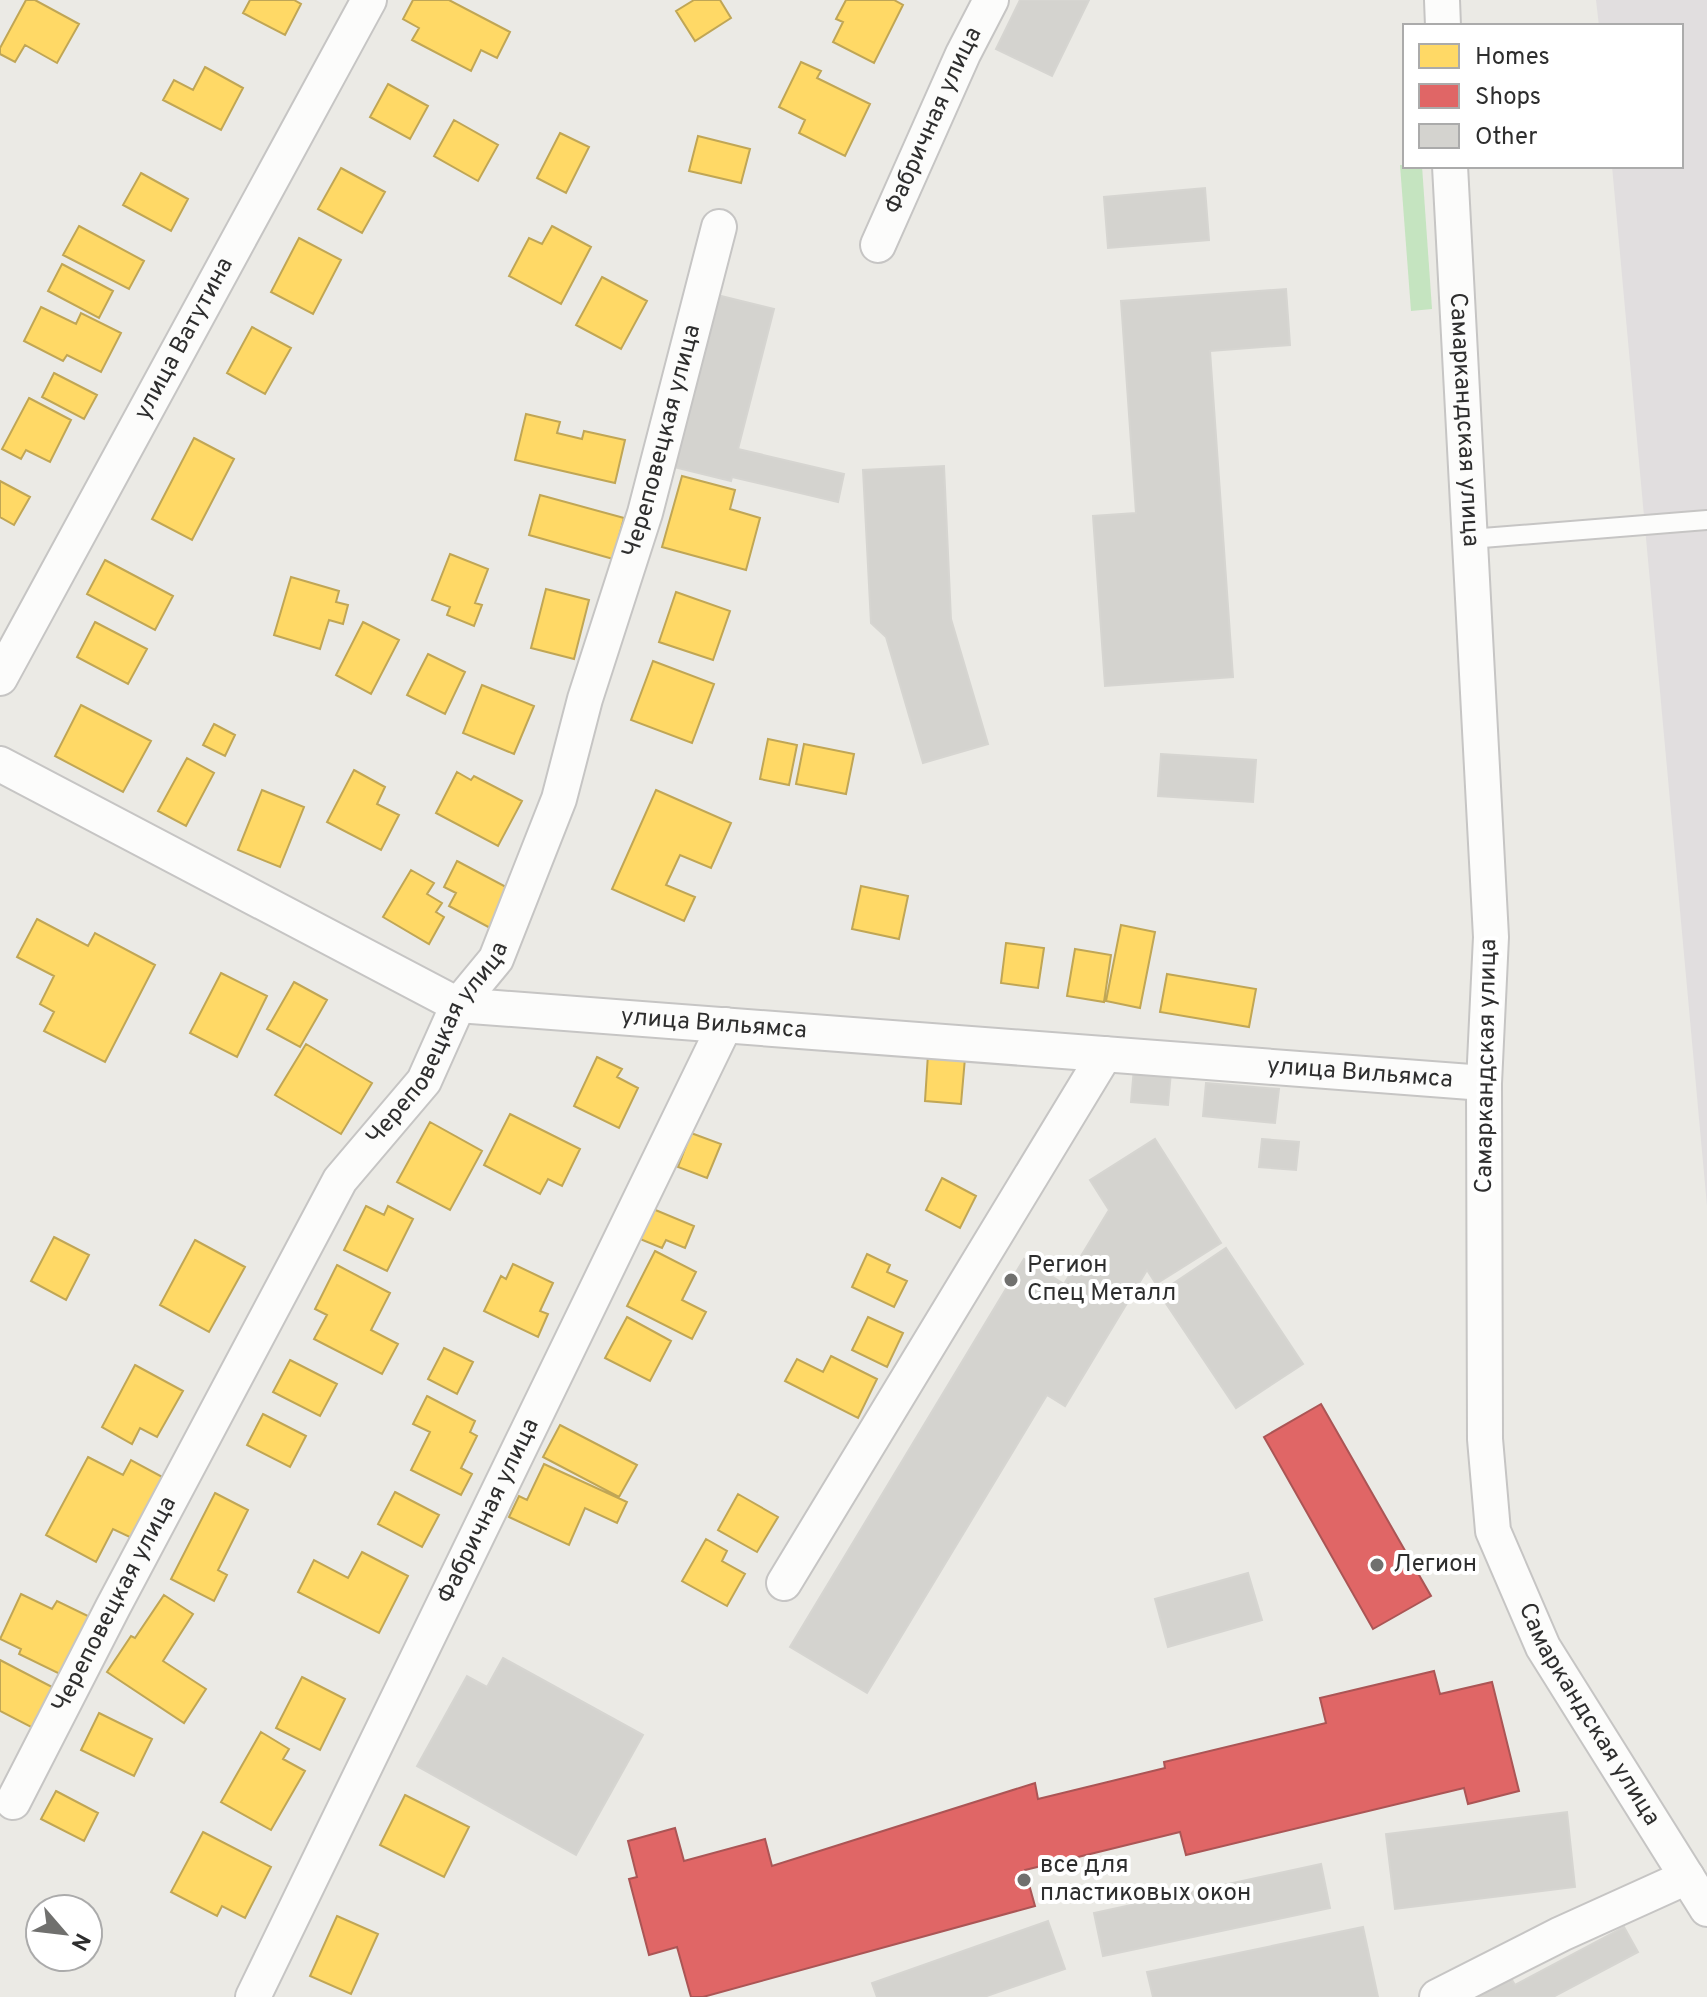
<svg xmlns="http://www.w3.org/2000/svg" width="1707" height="1997" font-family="Overpass,sans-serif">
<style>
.industrial{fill:#e1dedf}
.green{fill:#c5e4c0}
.homes{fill:#ffd966;stroke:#c0a655;stroke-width:2}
.shops{fill:#e06666;stroke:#ab5555;stroke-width:2}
.building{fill:#d4d3cf;stroke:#d6d5d1;stroke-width:2}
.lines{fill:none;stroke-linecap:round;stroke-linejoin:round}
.service-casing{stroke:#c6c5c4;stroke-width:22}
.minor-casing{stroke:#c6c5c4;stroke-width:38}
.service{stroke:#fcfcfb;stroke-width:18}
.minor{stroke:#fcfcfb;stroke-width:34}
.poi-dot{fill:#70706e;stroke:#fff;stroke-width:3}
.labels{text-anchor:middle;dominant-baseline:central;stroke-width:8;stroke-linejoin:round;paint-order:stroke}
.street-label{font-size:24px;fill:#2e2e2e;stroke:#fff}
.poi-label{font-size:24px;fill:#2e2e2e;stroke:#fff;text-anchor:start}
</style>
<rect width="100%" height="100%" fill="#ebeae5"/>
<path class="industrial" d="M 1596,0 L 1707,0 L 1707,1206 L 1612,166 L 1681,166 L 1681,26 L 1599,26 Z"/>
<path class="green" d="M 1400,165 L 1422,166 L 1432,309 L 1411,311 Z"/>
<path class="homes" d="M 26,0 L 35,0 L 79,24 L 57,63 L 25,45 L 15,62 L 0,54 L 0,48 Z
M 250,0 L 294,0 L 301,4 L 285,35 L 243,13 Z
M 413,0 L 449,0 L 510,32 L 497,58 L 481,50 L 471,71 L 412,40 L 419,28 L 403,19 Z
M 694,0 L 720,0 L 731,18 L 695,41 L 676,11 Z
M 846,0 L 894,0 L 903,5 L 874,63 L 833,42 L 843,22 L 836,19 Z
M 801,62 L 821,71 L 817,78 L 870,104 L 845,156 L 799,133 L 805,120 L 779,107 Z
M 205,67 L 243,88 L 221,130 L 163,100 L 174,80 L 193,90 Z
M 388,84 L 428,106 L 410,139 L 370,117 Z
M 454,120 L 498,145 L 478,181 L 434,156 Z
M 560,133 L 589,147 L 566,193 L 537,178 Z
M 698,136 L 750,149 L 741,183 L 689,171 Z
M 341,168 L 385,192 L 362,233 L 318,209 Z
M 141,173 L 188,199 L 171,231 L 123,205 Z
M 79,226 L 144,261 L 129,289 L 63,255 Z
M 552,226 L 591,247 L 561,304 L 509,276 L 529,238 L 542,244 Z
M 299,238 L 341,260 L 313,314 L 271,292 Z
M 62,264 L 113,291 L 99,318 L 48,291 Z
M 602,277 L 647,301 L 621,349 L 576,325 Z
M 41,307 L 76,324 L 81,313 L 121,333 L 101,372 L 67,355 L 63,361 L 24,341 Z
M 252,327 L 291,348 L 265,394 L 227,373 Z
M 54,373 L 97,395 L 84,419 L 42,397 Z
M 29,398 L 71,420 L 50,462 L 26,450 L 21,459 L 2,449 Z
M 526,414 L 560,422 L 557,433 L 582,439 L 584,431 L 625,440 L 615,483 L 515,460 Z
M 194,438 L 234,459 L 192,540 L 152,519 Z
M 682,476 L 735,490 L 730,509 L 760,518 L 746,570 L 662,547 Z
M 0,481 L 30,497 L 14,525 L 0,517 Z
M 540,495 L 624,518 L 613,559 L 529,535 Z
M 450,554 L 488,569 L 475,603 L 482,605 L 474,626 L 447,615 L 450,607 L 432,600 Z
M 105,560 L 173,596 L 155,630 L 87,594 Z
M 291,577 L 339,591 L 336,602 L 348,605 L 343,624 L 329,620 L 320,649 L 274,635 Z
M 546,589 L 589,600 L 574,659 L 531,648 Z
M 676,592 L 730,611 L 713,660 L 659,642 Z
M 95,622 L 147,649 L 128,684 L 77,657 Z
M 363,622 L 399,640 L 371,694 L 336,675 Z
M 428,654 L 465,672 L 445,714 L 407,695 Z
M 653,661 L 714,684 L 692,743 L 631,720 Z
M 482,685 L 534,706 L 514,754 L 463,733 Z
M 81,705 L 151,741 L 123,792 L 55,756 Z
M 214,724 L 235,735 L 225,756 L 203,745 Z
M 768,739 L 797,745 L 789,785 L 760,779 Z
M 804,744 L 854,754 L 846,794 L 796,784 Z
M 187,758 L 214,773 L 186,826 L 158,811 Z
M 354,770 L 385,787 L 377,804 L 399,815 L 381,850 L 327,822 Z
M 457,772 L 471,780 L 474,776 L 522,801 L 498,846 L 436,813 Z
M 262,790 L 304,807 L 280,867 L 238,850 Z
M 656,790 L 731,823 L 711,868 L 680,855 L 666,885 L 695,897 L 684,921 L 612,889 Z
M 457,861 L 508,888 L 494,930 L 449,906 L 456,893 L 444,887 Z
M 411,870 L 434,883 L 427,894 L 442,903 L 436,912 L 444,917 L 429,944 L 383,917 Z
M 861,886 L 908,896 L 899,939 L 852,929 Z
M 37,919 L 88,946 L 95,933 L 155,965 L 105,1062 L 44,1031 L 54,1012 L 40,1004 L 54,976 L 17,957 Z
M 1121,925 L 1155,932 L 1140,1008 L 1106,1001 Z
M 1006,943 L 1044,948 L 1038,988 L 1001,983 Z
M 1075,949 L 1111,955 L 1104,1002 L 1067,996 Z
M 221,973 L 267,996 L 237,1057 L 190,1033 Z
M 1167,974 L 1256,989 L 1249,1027 L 1160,1012 Z
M 294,982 L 327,1000 L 300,1047 L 267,1029 Z
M 306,1044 L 372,1083 L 341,1134 L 275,1095 Z
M 928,1054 L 965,1058 L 961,1104 L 925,1101 Z
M 597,1057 L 622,1069 L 617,1077 L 638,1088 L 619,1128 L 574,1106 Z
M 510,1114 L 580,1149 L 562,1186 L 548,1179 L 540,1194 L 484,1165 Z
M 430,1122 L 482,1151 L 450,1210 L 397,1182 Z
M 691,1133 L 721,1144 L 707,1178 L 678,1167 Z
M 942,1178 L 976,1196 L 960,1228 L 926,1210 Z
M 366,1206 L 384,1215 L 388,1206 L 413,1219 L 387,1271 L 344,1250 Z
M 653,1209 L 694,1226 L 685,1248 L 666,1240 L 662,1248 L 640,1239 Z
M 54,1237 L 89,1255 L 66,1300 L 31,1281 Z
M 195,1240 L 245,1267 L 209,1332 L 160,1305 Z
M 655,1251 L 696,1272 L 682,1300 L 706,1312 L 692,1339 L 627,1306 Z
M 867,1254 L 890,1265 L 887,1272 L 907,1281 L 894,1307 L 852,1287 Z
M 513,1264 L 553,1283 L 540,1311 L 548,1314 L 538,1337 L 484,1311 L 501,1276 L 506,1279 Z
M 337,1265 L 390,1293 L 371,1330 L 398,1344 L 382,1374 L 314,1339 L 327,1315 L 315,1309 Z
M 627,1317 L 671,1341 L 650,1381 L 605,1358 Z
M 868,1317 L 903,1333 L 887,1367 L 852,1350 Z
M 444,1348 L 473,1362 L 457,1394 L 428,1379 Z
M 831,1356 L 877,1379 L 858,1418 L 785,1381 L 797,1359 L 823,1372 Z
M 290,1360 L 337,1384 L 320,1416 L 273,1392 Z
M 135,1365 L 183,1391 L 157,1437 L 140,1428 L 132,1444 L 102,1427 Z
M 427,1396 L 475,1421 L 470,1432 L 477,1436 L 461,1468 L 472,1474 L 461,1495 L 411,1470 L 430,1432 L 413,1424 Z
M 263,1414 L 306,1436 L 290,1467 L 247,1445 Z
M 560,1425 L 637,1465 L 619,1497 L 543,1457 Z
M 88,1457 L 123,1475 L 131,1460 L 166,1479 L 134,1539 L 113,1529 L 96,1562 L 46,1535 Z
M 544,1464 L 627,1502 L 617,1523 L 585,1508 L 569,1545 L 509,1517 L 519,1496 L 527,1500 Z
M 395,1492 L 439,1515 L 422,1547 L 378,1524 Z
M 215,1493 L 248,1510 L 218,1570 L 227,1575 L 214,1601 L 171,1579 Z
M 738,1494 L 778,1517 L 757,1552 L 718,1530 Z
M 706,1539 L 727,1551 L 722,1561 L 745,1574 L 727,1606 L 682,1581 Z
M 362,1552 L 408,1576 L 379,1633 L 298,1592 L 314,1560 L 348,1578 Z
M 21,1594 L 52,1609 L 57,1601 L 92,1618 L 64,1676 L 19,1654 L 21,1649 L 0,1639 Z
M 164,1595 L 193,1614 L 163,1661 L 206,1689 L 184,1723 L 107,1672 L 131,1636 L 135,1638 Z
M 0,1660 L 54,1688 L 33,1728 L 0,1711 Z
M 302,1677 L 345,1699 L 320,1750 L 276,1728 Z
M 99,1713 L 152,1739 L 134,1776 L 81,1750 Z
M 261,1732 L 289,1749 L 283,1759 L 305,1771 L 271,1830 L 221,1802 Z
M 56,1791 L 98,1813 L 84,1841 L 41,1819 Z
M 405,1795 L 469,1827 L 444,1877 L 380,1845 Z
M 203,1832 L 271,1867 L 245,1918 L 222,1906 L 217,1916 L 171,1892 Z
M 337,1916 L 378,1934 L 351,1994 L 310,1976 Z"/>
<path class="shops" d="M 1321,1404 L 1431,1596 L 1373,1629 L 1264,1437 Z
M 1434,1671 L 1440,1694 L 1492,1682 L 1519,1791 L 1468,1804 L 1464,1788 L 1186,1855 L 1180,1832 L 1025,1870 L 1035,1906 L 703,1997 L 691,1997 L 677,1947 L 649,1955 L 629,1879 L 637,1877 L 628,1841 L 675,1828 L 684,1861 L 765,1839 L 772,1866 L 1035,1783 L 1038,1799 L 1165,1768 L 1164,1762 L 1326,1723 L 1320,1698 Z"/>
<path class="building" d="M 1020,0 L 1089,0 L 1052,76 L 996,49 Z
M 1205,188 L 1209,240 L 1108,248 L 1104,197 Z
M 1286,289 L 1290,345 L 1210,351 L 1233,677 L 1105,686 L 1093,516 L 1136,513 L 1121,301 Z
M 717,295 L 774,309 L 738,449 L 844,474 L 838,502 L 732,477 L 731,481 L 674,467 Z
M 944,466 L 951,619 L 988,744 L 923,763 L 886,637 L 871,623 L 863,470 Z
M 1161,754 L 1256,760 L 1253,802 L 1158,796 Z
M 1134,1068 L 1171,1072 L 1168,1105 L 1131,1102 Z
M 1206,1083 L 1279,1089 L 1275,1123 L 1203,1116 Z
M 1155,1139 L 1221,1243 L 1156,1284 L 1147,1270 L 1065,1406 L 1047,1395 L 867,1693 L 790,1647 L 1024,1259 L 1064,1284 L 1109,1210 L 1090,1180 Z
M 1262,1139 L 1299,1142 L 1296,1170 L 1259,1167 Z
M 1226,1248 L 1303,1364 L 1236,1408 L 1159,1293 Z
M 1248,1573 L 1262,1620 L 1168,1647 L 1155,1599 Z
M 503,1658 L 643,1735 L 576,1855 L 417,1766 L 467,1676 L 487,1687 Z
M 1567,1812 L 1575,1887 L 1395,1909 L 1386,1834 Z
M 1321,1864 L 1330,1908 L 1103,1956 L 1094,1913 Z
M 1048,1921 L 1065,1969 L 984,1997 L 877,1997 L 872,1983 Z
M 1363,1927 L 1378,1997 L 1153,1997 L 1147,1972 Z
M 1624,1927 L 1638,1952 L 1553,1997 L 1473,1997 L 1509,1975 L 1515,1985 Z"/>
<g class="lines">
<defs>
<path id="service" d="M 1470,539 L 1707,520"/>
<g id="minor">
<path d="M 1442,0 L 1443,26"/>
<path id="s1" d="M 1450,166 L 1491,937 L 1484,1083 L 1485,1439 L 1493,1531 L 1543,1647 L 1707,1909"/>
<path id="s2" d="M 878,245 L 963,54 L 991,0"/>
<path id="s3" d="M 0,678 L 369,0"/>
<path id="s4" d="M 0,764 L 458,1005 L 1484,1083"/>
<path d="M 784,1583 L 1105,1054"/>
<path id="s5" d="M 13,1802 L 113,1607 L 340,1180 L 424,1081 L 458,1005 L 496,959 L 559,799 L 585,699 L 645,513 L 719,227"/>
<path id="s6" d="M 253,1997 L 725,1025"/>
<path d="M 1437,1997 L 1561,1934 L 1687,1877"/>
</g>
</defs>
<use href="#service" class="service-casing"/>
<use href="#minor" class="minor-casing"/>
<use href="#service" class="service"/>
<use href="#minor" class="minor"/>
</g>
<g class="poi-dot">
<circle cx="1011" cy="1280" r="8"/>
<circle cx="1377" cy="1565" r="8"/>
<circle cx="1024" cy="1880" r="8"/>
</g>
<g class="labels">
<g class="street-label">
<text stroke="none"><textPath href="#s2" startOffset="136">Фабричная улица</textPath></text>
<text stroke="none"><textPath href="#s3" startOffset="386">улица Ватутина</textPath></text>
<text stroke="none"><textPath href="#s1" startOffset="254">Самаркандская улица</textPath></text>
<text stroke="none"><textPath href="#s5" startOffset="1520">Череповецкая улица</textPath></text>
<text stroke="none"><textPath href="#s4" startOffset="774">улица Вильямса</textPath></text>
<text stroke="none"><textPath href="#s5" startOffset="872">Череповецкая улица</textPath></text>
<text transform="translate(1487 1066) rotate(-89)">Самаркандская улица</text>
<text stroke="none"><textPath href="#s4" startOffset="1422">улица Вильямса</textPath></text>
<text stroke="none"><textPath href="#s6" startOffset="540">Фабричная улица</textPath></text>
<text stroke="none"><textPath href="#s5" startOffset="222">Череповецкая улица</textPath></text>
<text stroke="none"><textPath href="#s1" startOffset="1574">Самаркандская улица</textPath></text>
</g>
<g class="poi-label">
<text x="1027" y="1266">Регион<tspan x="1027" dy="28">Спец Металл</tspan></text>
<text x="1393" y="1565">Легион</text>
<text x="1040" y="1866">все для<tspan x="1040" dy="28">пластиковых окон</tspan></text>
</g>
</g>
<rect x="1403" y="24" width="280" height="144" fill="#ffffff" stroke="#ababab" stroke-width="2"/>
<rect x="1419" y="44" width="40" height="24" fill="#ffd966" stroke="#ababab" stroke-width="2"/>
<text x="1475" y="64" font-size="24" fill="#2e2e2e">Homes</text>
<rect x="1419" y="84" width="40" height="24" fill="#e06666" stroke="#ababab" stroke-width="2"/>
<text x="1475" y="104" font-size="24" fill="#2e2e2e">Shops</text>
<rect x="1419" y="124" width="40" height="24" fill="#d4d3cf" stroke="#ababab" stroke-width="2"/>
<text x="1475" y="144" font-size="24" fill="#2e2e2e">Other</text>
<g transform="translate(64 1933) rotate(118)"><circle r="38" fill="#ffffff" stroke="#ababab" stroke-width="2"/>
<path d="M0-6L14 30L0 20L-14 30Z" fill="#70706e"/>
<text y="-12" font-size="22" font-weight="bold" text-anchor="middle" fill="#2e2e2e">N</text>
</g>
</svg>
